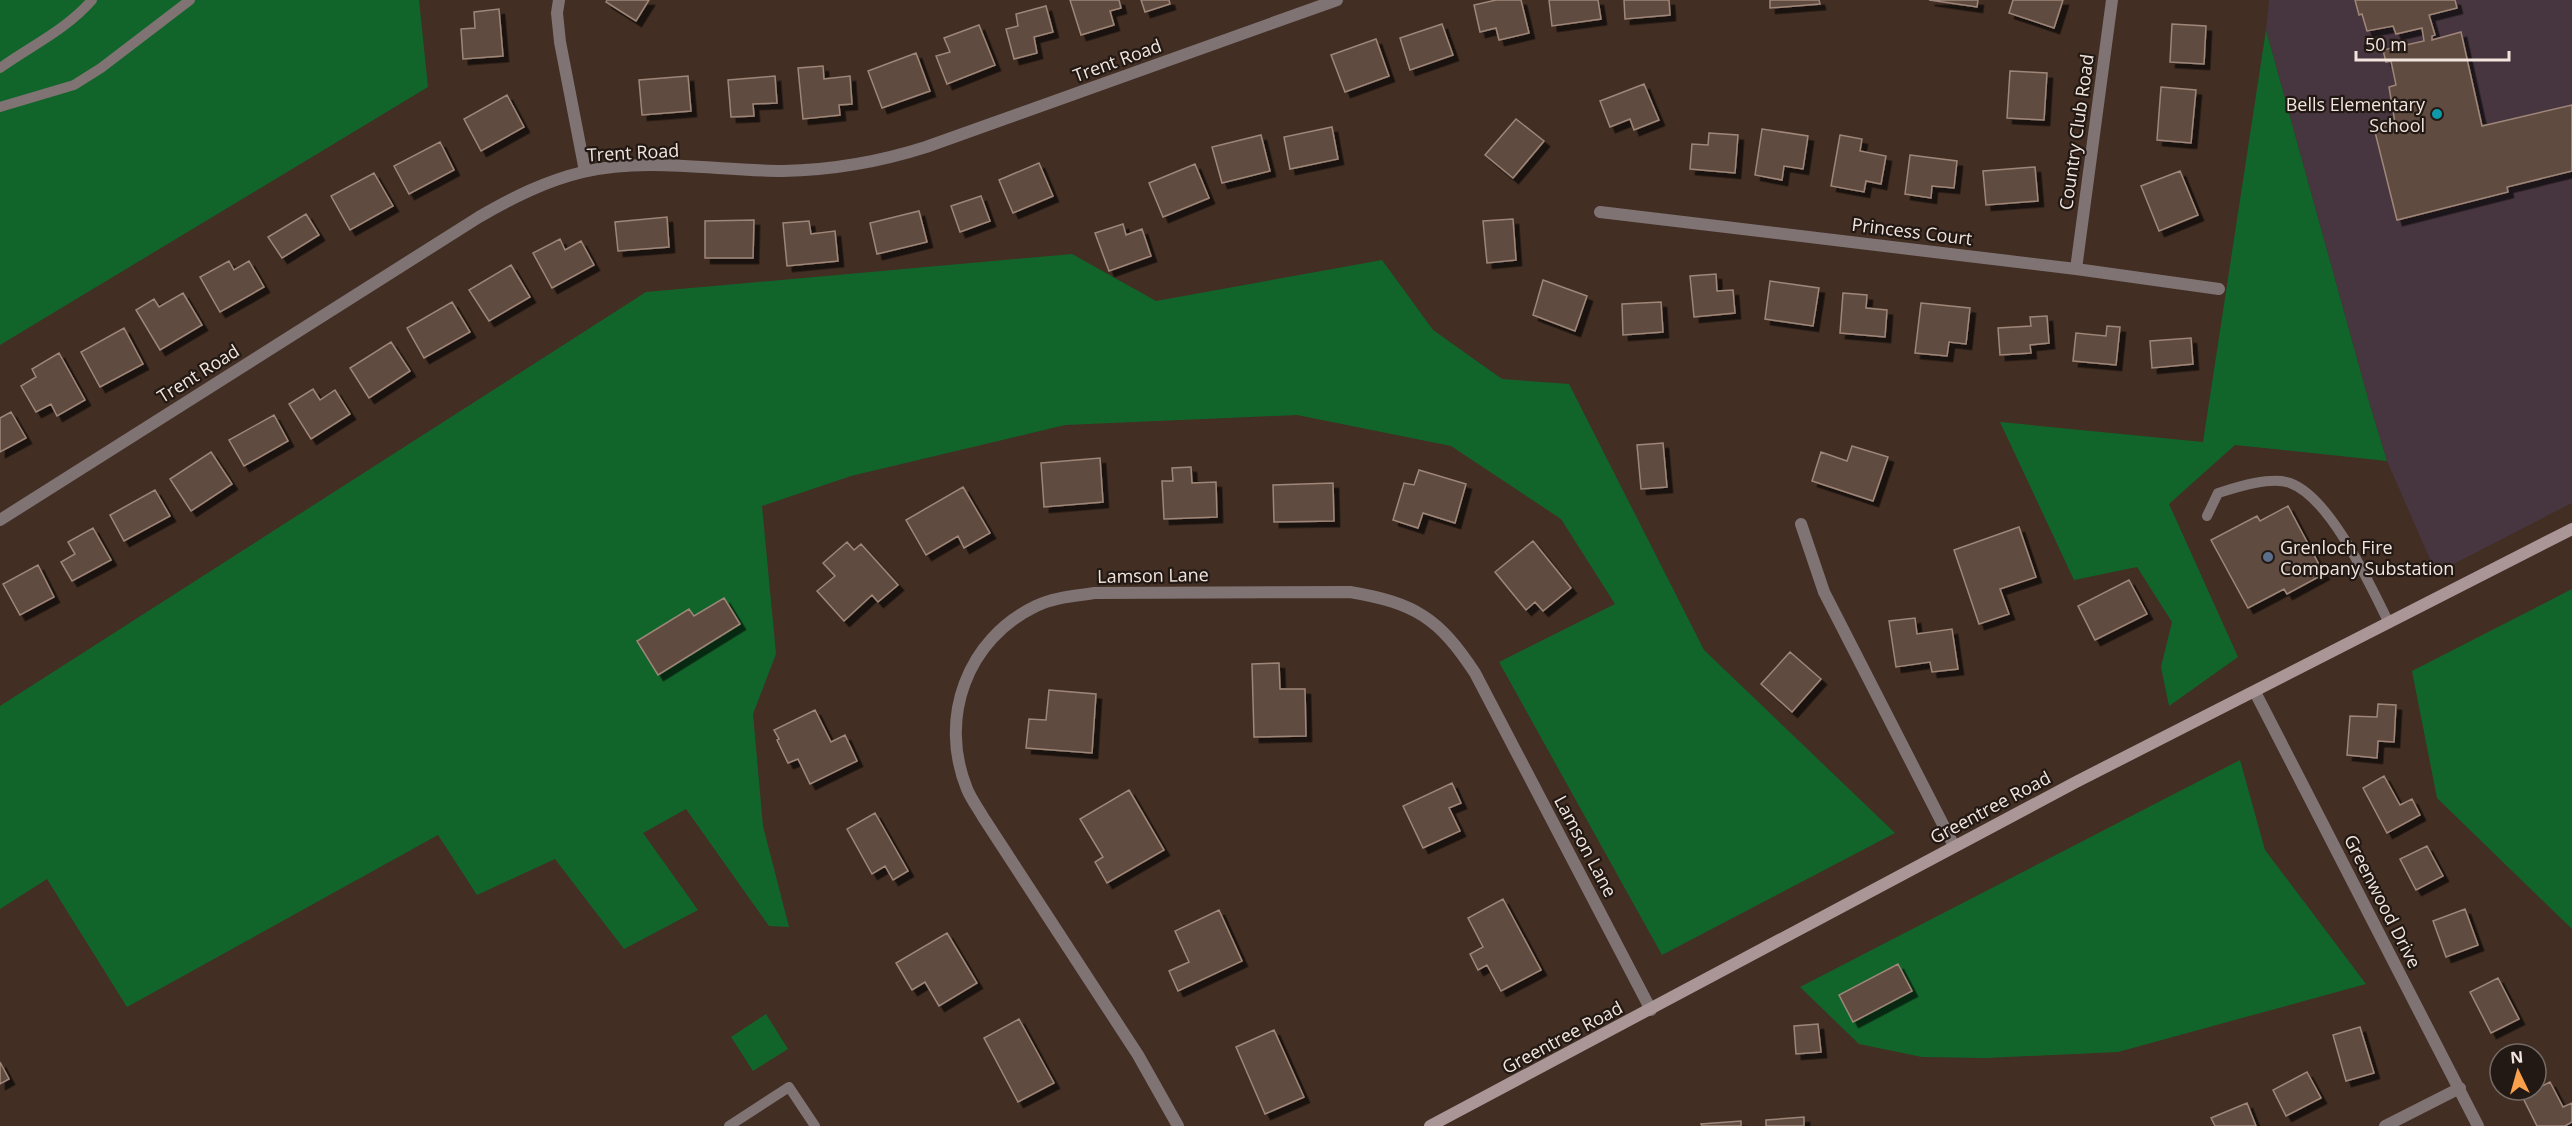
<svg xmlns="http://www.w3.org/2000/svg" width="2572" height="1126" font-family="'Open Sans',sans-serif">
<style>
.education{fill:#47353f}
.green{fill:#12652a}
.building{fill:#614b3f;stroke:#9e8679;stroke-width:1.5;filter:url(#shadow)}
.lines{fill:none;stroke-linecap:round;stroke-linejoin:round}
.lane{stroke:#7f7374;stroke-width:10}
.street{stroke:#7f7374;stroke-width:12}
.secondary{stroke:#aa9697;stroke-width:12}
.culture-dot{fill:#0f9aa8;stroke:#221914;stroke-width:2}
.service-dot{fill:#5c6f8a;stroke:#221914;stroke-width:2}
.labels{text-anchor:middle;dominant-baseline:central;stroke-width:4.5;stroke-linejoin:round;paint-order:stroke}
.street-label{font-size:18px;fill:#f2e5de;stroke:#221914}
.poi-label{font-size:18px;fill:#f2e5de;stroke:#221914;text-anchor:end}
</style>
<defs>
<filter id="shadow"><feDropShadow dx="5.5" dy="5.5" stdDeviation="0" flood-color="#0009"/></filter>
</defs>
<rect width="100%" height="100%" fill="#422e23"/>
<path class="education" d="M 2269,0 L 2572,0 L 2572,503 L 2436,573 L 2387,461 L 2369,402 L 2266,30 Z"/>
<path class="green" d="M 0,0 L 419,0 L 428,87 L 0,345 Z
M 2266,30 L 2369,402 L 2387,461 L 2235,445 L 2169,504 L 2238,657 L 2169,706 L 2161,667 L 2172,622 L 2137,567 L 2074,580 L 2000,422 L 2203,442 Z
M 1072,254 L 1156,301 L 1382,260 L 1433,330 L 1502,379 L 1569,384 L 1704,650 L 1895,833 L 1662,955 L 1499,662 L 1615,604 L 1561,519 L 1451,446 L 1297,415 L 1065,425 L 851,476 L 762,506 L 776,654 L 753,714 L 763,826 L 789,927 L 769,926 L 686,809 L 643,833 L 698,910 L 624,949 L 555,859 L 477,895 L 438,835 L 127,1007 L 47,879 L 0,909 L 0,706 L 646,292 Z
M 2572,589 L 2572,929 L 2437,798 L 2412,671 Z
M 2240,760 L 2265,850 L 2366,984 L 2118,1052 L 1986,1058 L 1922,1057 L 1859,1044 L 1800,987 Z
M 766,1014 L 788,1049 L 753,1071 L 731,1037 Z"/>
<path class="building" d="M 607,0 L 649,0 L 636,21 L 606,2 Z
M 1070,0 L 1119,0 L 1121,8 L 1110,11 L 1114,25 L 1081,35 Z
M 1141,0 L 1169,0 L 1170,4 L 1145,12 Z
M 1496,0 L 1521,0 L 1529,33 L 1499,40 L 1496,28 L 1480,32 L 1474,5 Z
M 1549,0 L 1598,0 L 1601,19 L 1552,26 Z
M 1624,0 L 1669,0 L 1670,15 L 1625,19 Z
M 1770,0 L 1819,0 L 1820,4 L 1770,8 Z
M 1929,0 L 1978,0 L 1977,7 Z
M 2013,0 L 2063,0 L 2054,28 L 2009,13 Z
M 2355,0 L 2455,0 L 2457,8 L 2429,15 L 2435,35 L 2432,36 L 2432,40 L 2461,32 L 2482,126 L 2572,105 L 2572,171 L 2507,187 L 2508,192 L 2397,220 L 2374,128 L 2395,123 L 2389,87 L 2396,85 L 2391,61 L 2386,62 L 2383,50 L 2424,41 L 2422,28 L 2396,34 L 2393,26 L 2367,31 L 2362,14 L 2359,15 Z
M 1046,6 L 1053,32 L 1034,37 L 1037,53 L 1014,59 L 1006,29 L 1018,26 L 1016,14 Z
M 499,9 L 503,56 L 463,59 L 461,29 L 475,28 L 474,12 Z
M 1442,24 L 1453,55 L 1410,70 L 1400,38 Z
M 2172,24 L 2206,26 L 2204,64 L 2170,62 Z
M 979,25 L 995,65 L 947,84 L 936,56 L 950,52 L 944,38 Z
M 1376,39 L 1389,76 L 1345,92 L 1331,55 Z
M 916,53 L 930,91 L 882,108 L 868,71 Z
M 823,66 L 824,79 L 850,76 L 852,104 L 839,105 L 840,115 L 803,119 L 798,68 Z
M 2010,71 L 2047,73 L 2044,120 L 2007,118 Z
M 688,76 L 691,111 L 642,115 L 639,80 Z
M 775,76 L 777,103 L 753,104 L 754,116 L 731,117 L 728,80 Z
M 1644,84 L 1659,120 L 1634,130 L 1630,119 L 1610,127 L 1600,101 Z
M 2161,87 L 2196,90 L 2191,143 L 2157,140 Z
M 507,95 L 524,127 L 481,151 L 464,119 Z
M 1516,119 L 1544,141 L 1513,178 L 1485,155 Z
M 1332,127 L 1338,159 L 1290,169 L 1284,137 Z
M 1762,129 L 1808,136 L 1803,169 L 1784,166 L 1782,180 L 1755,175 Z
M 1709,133 L 1738,135 L 1735,173 L 1690,169 L 1692,144 L 1708,145 Z
M 1261,135 L 1270,171 L 1222,183 L 1212,147 Z
M 1840,135 L 1862,139 L 1860,151 L 1886,156 L 1881,184 L 1866,181 L 1864,192 L 1831,186 Z
M 440,142 L 454,170 L 409,194 L 394,166 Z
M 1910,155 L 1957,161 L 1954,188 L 1932,186 L 1931,198 L 1905,194 Z
M 1039,163 L 1053,196 L 1013,213 L 999,180 Z
M 1195,164 L 1209,198 L 1163,217 L 1149,183 Z
M 2035,167 L 2038,201 L 1986,205 L 1983,171 Z
M 2180,171 L 2198,215 L 2159,231 L 2141,186 Z
M 374,173 L 393,206 L 350,230 L 331,196 Z
M 981,196 L 990,221 L 960,232 L 951,206 Z
M 919,211 L 927,242 L 877,254 L 870,223 Z
M 306,214 L 319,235 L 282,258 L 268,237 Z
M 667,217 L 669,247 L 618,251 L 615,222 Z
M 1513,219 L 1516,260 L 1487,263 L 1483,221 Z
M 754,220 L 753,258 L 705,258 L 705,221 Z
M 809,221 L 811,234 L 835,231 L 838,261 L 787,266 L 783,223 Z
M 1123,224 L 1126,235 L 1142,229 L 1151,256 L 1109,271 L 1095,233 Z
M 560,239 L 565,250 L 581,241 L 594,265 L 552,288 L 533,253 Z
M 229,261 L 234,270 L 249,261 L 264,287 L 220,312 L 200,277 Z
M 511,265 L 530,297 L 489,321 L 469,290 Z
M 1716,274 L 1717,291 L 1733,290 L 1735,313 L 1694,317 L 1690,276 Z
M 1543,280 L 1587,296 L 1575,331 L 1533,315 Z
M 1770,281 L 1819,288 L 1813,326 L 1765,319 Z
M 183,293 L 202,325 L 160,350 L 136,310 L 154,299 L 159,307 Z
M 1843,293 L 1867,295 L 1866,308 L 1887,310 L 1885,337 L 1840,333 Z
M 452,302 L 470,332 L 424,358 L 407,328 Z
M 1661,302 L 1663,332 L 1623,335 L 1622,304 Z
M 1921,303 L 1970,308 L 1966,344 L 1949,342 L 1947,356 L 1915,353 Z
M 2047,316 L 2049,343 L 2030,345 L 2031,353 L 2000,355 L 1998,328 L 2031,326 L 2030,317 Z
M 2107,326 L 2120,327 L 2116,365 L 2073,361 L 2076,333 L 2106,336 Z
M 124,328 L 143,364 L 100,387 L 81,352 Z
M 2191,338 L 2193,364 L 2152,368 L 2150,341 Z
M 391,342 L 410,371 L 369,398 L 350,368 Z
M 59,353 L 85,400 L 57,416 L 51,404 L 36,412 L 21,386 L 36,377 L 32,369 Z
M 313,389 L 320,400 L 335,390 L 350,414 L 311,439 L 289,404 Z
M 11,412 L 26,438 L 0,452 L 0,418 Z
M 274,415 L 288,441 L 244,466 L 229,440 Z
M 1663,443 L 1667,487 L 1641,489 L 1637,445 Z
M 1852,446 L 1888,457 L 1873,501 L 1812,481 L 1821,452 L 1847,461 Z
M 211,452 L 232,484 L 191,511 L 170,479 Z
M 1100,458 L 1103,502 L 1044,507 L 1041,463 Z
M 1191,467 L 1192,483 L 1216,482 L 1217,517 L 1164,519 L 1162,481 L 1173,481 L 1172,468 Z
M 1419,470 L 1466,484 L 1455,523 L 1423,513 L 1418,528 L 1393,520 L 1404,483 L 1414,485 Z
M 1333,483 L 1334,521 L 1274,522 L 1273,485 Z
M 963,487 L 990,533 L 964,548 L 958,536 L 926,555 L 906,520 Z
M 155,490 L 170,516 L 124,541 L 110,515 Z
M 2288,506 L 2324,574 L 2287,594 L 2284,589 L 2248,608 L 2211,540 L 2257,516 L 2260,521 Z
M 2019,527 L 2036,577 L 2000,589 L 2009,614 L 1979,624 L 1954,550 Z
M 93,528 L 111,560 L 72,581 L 61,562 L 75,554 L 68,542 Z
M 1533,541 L 1571,588 L 1543,611 L 1535,602 L 1526,610 L 1495,572 Z
M 847,542 L 854,550 L 861,544 L 898,585 L 878,602 L 872,595 L 844,621 L 817,591 L 835,576 L 823,563 Z
M 38,565 L 54,597 L 20,615 L 3,584 Z
M 2129,580 L 2147,614 L 2095,640 L 2078,606 Z
M 724,598 L 740,624 L 658,675 L 637,641 L 689,609 L 694,616 Z
M 1915,618 L 1917,634 L 1952,629 L 1958,669 L 1932,672 L 1930,662 L 1896,667 L 1889,621 Z
M 1790,652 L 1821,679 L 1792,712 L 1761,684 Z
M 1279,663 L 1280,689 L 1305,689 L 1306,736 L 1254,737 L 1252,664 Z
M 1049,690 L 1096,694 L 1092,753 L 1026,748 L 1029,719 L 1046,720 Z
M 2378,704 L 2396,705 L 2394,742 L 2378,741 L 2377,758 L 2347,755 L 2350,716 L 2377,717 Z
M 815,710 L 831,742 L 845,735 L 857,761 L 810,784 L 798,759 L 788,763 L 777,740 L 779,739 L 774,730 Z
M 2384,776 L 2400,805 L 2412,799 L 2420,815 L 2387,833 L 2363,788 Z
M 1452,783 L 1461,803 L 1449,808 L 1460,831 L 1423,848 L 1403,806 Z
M 1129,790 L 1164,850 L 1107,883 L 1095,862 L 1103,857 L 1080,819 Z
M 875,813 L 908,871 L 893,880 L 885,866 L 872,874 L 847,829 Z
M 2427,846 L 2443,876 L 2416,890 L 2400,859 Z
M 1503,899 L 1541,970 L 1501,991 L 1487,965 L 1478,970 L 1470,954 L 1483,947 L 1468,918 Z
M 2465,909 L 2478,945 L 2446,957 L 2433,921 Z
M 1219,910 L 1242,961 L 1178,991 L 1169,971 L 1189,962 L 1175,931 Z
M 947,933 L 977,983 L 939,1006 L 925,982 L 912,990 L 896,963 Z
M 1898,964 L 1912,991 L 1853,1022 L 1839,995 Z
M 2498,978 L 2519,1019 L 2491,1033 L 2470,992 Z
M 1019,1019 L 1054,1083 L 1018,1102 L 984,1038 Z
M 1818,1024 L 1821,1052 L 1796,1054 L 1794,1026 Z
M 2360,1027 L 2374,1073 L 2346,1081 L 2333,1035 Z
M 1274,1030 L 1304,1097 L 1265,1114 L 1236,1047 Z
M 0,1062 L 9,1079 L 0,1084 Z
M 2307,1072 L 2321,1098 L 2286,1116 L 2273,1090 Z
M 2550,1082 L 2563,1107 L 2572,1103 L 2572,1122 L 2565,1126 L 2537,1126 L 2522,1096 Z
M 2247,1103 L 2256,1126 L 2215,1126 L 2211,1118 Z
M 1804,1117 L 1804,1126 L 1766,1126 L 1766,1120 Z
M 1741,1121 L 1741,1126 L 1702,1126 L 1701,1124 Z"/>
<g class="lines">
<path class="lane" d="M 0,68 C 31,46 67,29 92,0
M 0,107 L 74,85 L 101,68 L 190,0
M 2207,516 L 2218,493 C 2237,487 2271,476 2290,483 C 2331,498 2370,585 2389,623
M 729,1126 L 789,1087 L 815,1126"/>
<path class="street" d="M 559,0 L 557,13 L 560,42 L 585,171
M 1600,212 L 2076,269 L 2219,289
M 2076,269 L 2112,0
M 0,520 L 479,217 C 512,198 545,181 583,172 C 648,157 717,171 783,171 C 833,170 879,162 926,147 L 1337,0
M 1801,524 L 1824,592 L 1954,846
M 2255,692 L 2478,1126
M 1178,1126 L 1138,1055 L 983,817 C 978,808 971,799 967,789 C 938,718 967,639 1036,606 C 1054,597 1076,596 1095,593 L 1350,592 C 1415,603 1439,618 1475,673 L 1651,1010
M 2385,1126 L 2460,1088"/>
<path class="secondary" d="M 1430,1126 L 2076,782 L 2572,529"/>
</g>
<circle class="culture-dot" cx="2437" cy="114" r="6"/>
<circle class="service-dot" cx="2268" cy="557" r="6"/>
<g class="labels">
<g class="street-label">
<text transform="translate(1117 60) rotate(-20)">Trent Road</text>
<text transform="translate(2076 132) rotate(-82)">Country Club Road</text>
<text transform="translate(633 152) rotate(-3)">Trent Road</text>
<text transform="translate(1912 231) rotate(7)">Princess Court</text>
<text transform="translate(198 373) rotate(-32)">Trent Road</text>
<text transform="translate(1153 575) rotate(-1)">Lamson Lane</text>
<text transform="translate(1990 807) rotate(-28)">Greentree Road</text>
<text transform="translate(1586 846) rotate(62)">Lamson Lane</text>
<text transform="translate(2383 901) rotate(63)">Greenwood Drive</text>
<text transform="translate(1562 1037) rotate(-28)">Greentree Road</text>
</g>
<g class="poi-label">
<text x="2425" y="104">Bells Elementary<tspan x="2425" dy="21">School</tspan></text>
<text x="2280" y="547" text-anchor="start">Grenloch Fire<tspan x="2280" dy="21">Company Substation</tspan></text>
</g>
</g>
<g transform="translate(2518 1072) rotate(355)"><circle r="28" fill="#221914" stroke="#756b65" stroke-width="1.5"/>
<path d="M0-4.5L10 22L0 15L-10 22Z" fill="#f9a04c"/>
<text y="-9" font-size="16" font-weight="bold" text-anchor="middle" fill="#f2e5de">N</text>
</g>
<path d="M2356 51v9h153v-9" fill="none" stroke="#f2e5de" stroke-width="3"/>
<text x="2365" y="51" font-size="18" fill="#f2e5de" stroke="#221914" stroke-width="4.5" paint-order="stroke">50 m</text>
</svg>
